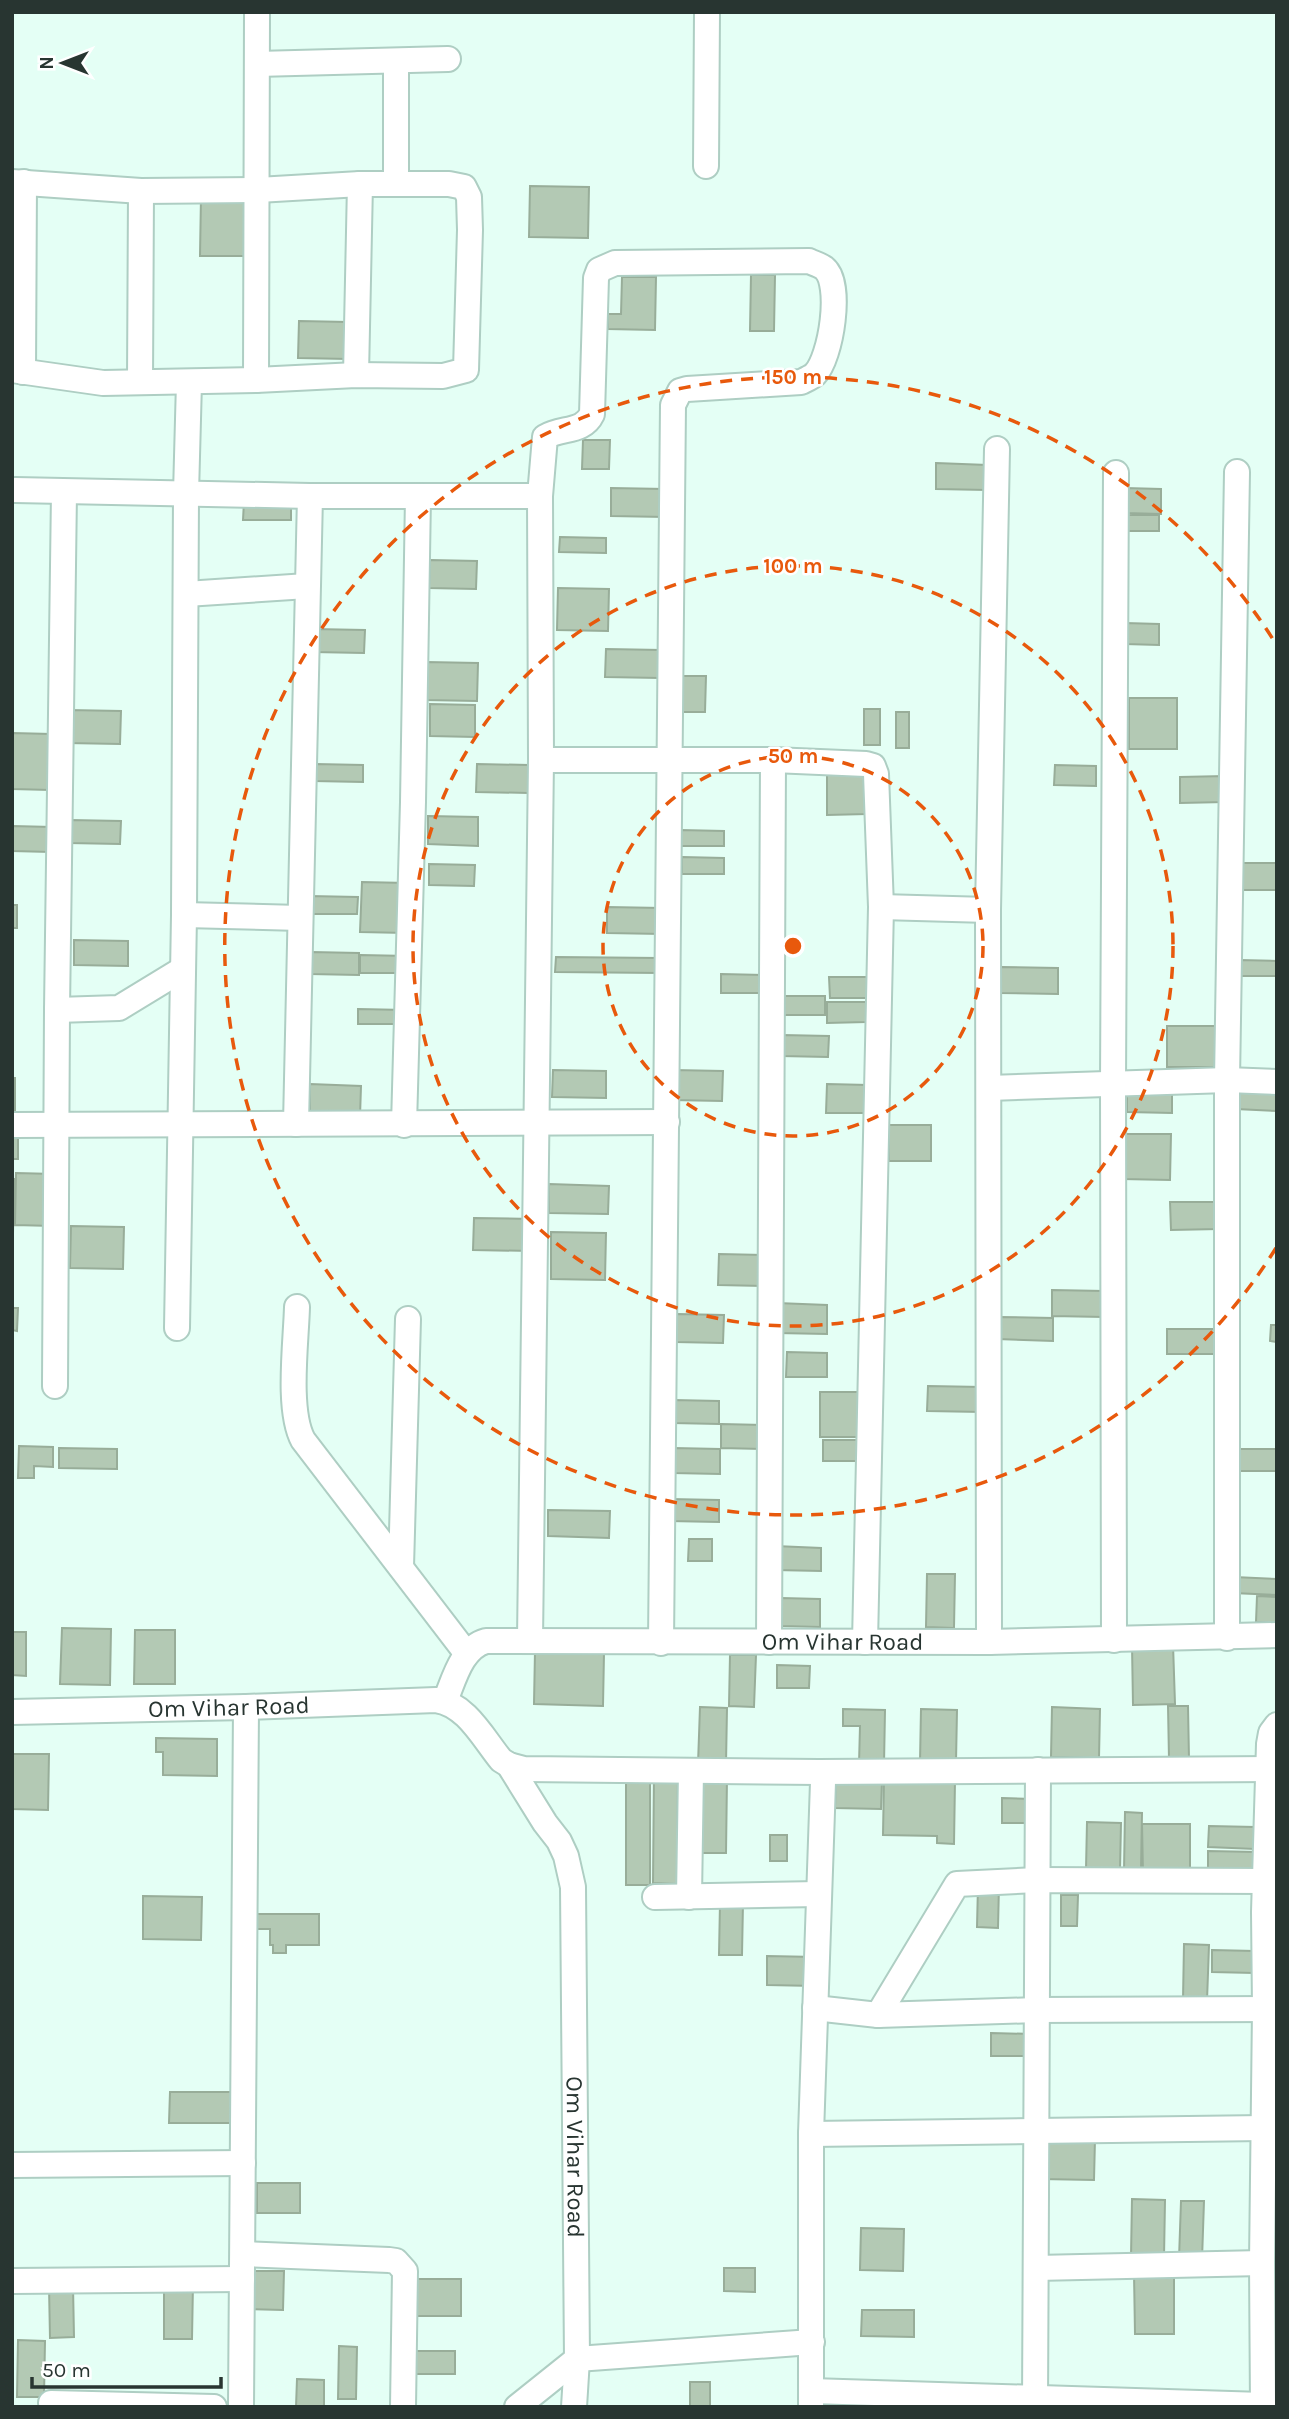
<svg xmlns="http://www.w3.org/2000/svg" width="1289" height="2419" font-family="Karla,sans-serif">
<style>
.building{fill:#b3c9b4;stroke:#98ad99;stroke-width:2}
.lines{fill:none;stroke-linecap:round;stroke-linejoin:round}
.minor-casing{stroke:#aecec3;stroke-width:28}
.minor{stroke:#fff;stroke-width:24}
.ring{fill:none;stroke:#e8590c;stroke-width:3.5;stroke-dasharray:12 9}
.labels{text-anchor:middle;dominant-baseline:central;stroke-width:5;stroke-linejoin:round;paint-order:stroke}
.street-label{font-size:24px;fill:#283531;stroke:#fff}
.centre{fill:#e8590c;stroke:#fff;stroke-width:3.5}
.ring-label{font-size:21px;text-anchor:middle;font-weight:bold;fill:#e8590c;stroke:#fff;stroke-width:5;stroke-linejoin:round;paint-order:stroke}
</style>
<rect width="100%" height="100%" fill="#e4fff5"/>
<path class="building" d="M 530,186 L 589,187 L 588,238 L 529,237 Z
M 201,196 L 250,197 L 249,256 L 200,256 Z
M 751,275 L 775,275 L 774,331 L 750,331 Z
M 622,277 L 656,277 L 655,330 L 608,329 L 608,314 L 621,314 Z
M 299,321 L 348,322 L 348,359 L 298,358 Z
M 583,440 L 610,440 L 609,469 L 582,469 Z
M 936,463 L 987,465 L 987,490 L 936,489 Z
M 611,488 L 665,489 L 665,517 L 611,516 Z
M 1125,488 L 1161,489 L 1161,514 L 1125,513 Z
M 244,501 L 291,502 L 291,520 L 243,520 Z
M 1128,515 L 1159,515 L 1159,531 L 1128,531 Z
M 560,537 L 606,538 L 606,553 L 559,552 Z
M 430,560 L 477,561 L 476,589 L 429,588 Z
M 558,588 L 609,589 L 608,631 L 557,630 Z
M 1125,623 L 1159,624 L 1159,645 L 1125,644 Z
M 313,629 L 365,630 L 364,653 L 313,652 Z
M 606,649 L 661,650 L 660,678 L 605,677 Z
M 426,662 L 478,663 L 477,701 L 425,700 Z
M 676,676 L 706,676 L 705,712 L 676,712 Z
M 1129,698 L 1177,698 L 1177,749 L 1129,749 Z
M 430,704 L 475,705 L 475,737 L 430,736 Z
M 864,709 L 880,709 L 880,745 L 864,745 Z
M 68,710 L 121,711 L 120,744 L 67,743 Z
M 896,712 L 909,712 L 909,748 L 896,748 Z
M 12,733 L 51,734 L 50,790 L 12,789 Z
M 315,764 L 363,765 L 363,782 L 314,781 Z
M 477,764 L 528,765 L 528,793 L 476,792 Z
M 1055,765 L 1096,766 L 1096,786 L 1054,785 Z
M 827,770 L 867,770 L 867,814 L 827,815 Z
M 1225,776 L 1225,802 L 1180,803 L 1180,777 Z
M 428,816 L 478,817 L 478,846 L 428,844 Z
M 70,820 L 121,821 L 120,844 L 69,843 Z
M 12,826 L 52,827 L 51,852 L 12,851 Z
M 680,830 L 724,831 L 724,846 L 680,846 Z
M 682,857 L 724,858 L 724,874 L 682,874 Z
M 1237,863 L 1277,863 L 1277,890 L 1238,890 Z
M 429,864 L 475,865 L 474,886 L 429,885 Z
M 362,882 L 407,883 L 406,933 L 360,932 Z
M 309,896 L 358,897 L 357,914 L 309,914 Z
M 12,905 L 17,905 L 17,928 L 12,928 Z
M 607,907 L 662,908 L 662,934 L 607,933 Z
M 74,940 L 128,941 L 128,966 L 74,965 Z
M 311,952 L 359,953 L 359,975 L 310,974 Z
M 360,955 L 408,956 L 408,973 L 360,973 Z
M 556,957 L 660,958 L 660,973 L 555,972 Z
M 1239,960 L 1277,961 L 1277,976 L 1239,976 Z
M 1001,967 L 1058,968 L 1058,994 L 1000,993 Z
M 721,974 L 769,975 L 769,993 L 721,993 Z
M 829,977 L 867,977 L 867,998 L 830,998 Z
M 785,996 L 825,996 L 825,1015 L 784,1015 Z
M 827,1002 L 866,1002 L 866,1022 L 827,1023 Z
M 358,1009 L 405,1010 L 405,1024 L 358,1024 Z
M 1167,1026 L 1221,1026 L 1221,1067 L 1167,1067 Z
M 782,1035 L 829,1036 L 828,1057 L 781,1056 Z
M 553,1070 L 606,1071 L 606,1098 L 552,1097 Z
M 673,1070 L 723,1071 L 722,1101 L 672,1100 Z
M 12,1078 L 15,1078 L 15,1113 L 12,1113 Z
M 310,1084 L 361,1086 L 360,1117 L 310,1116 Z
M 827,1084 L 868,1085 L 867,1113 L 826,1113 Z
M 1127,1086 L 1172,1087 L 1172,1113 L 1127,1112 Z
M 1237,1087 L 1277,1088 L 1277,1111 L 1236,1109 Z
M 889,1125 L 931,1125 L 931,1161 L 889,1161 Z
M 12,1127 L 18,1127 L 18,1159 L 12,1159 Z
M 1122,1134 L 1171,1134 L 1170,1180 L 1122,1179 Z
M 16,1173 L 54,1174 L 53,1226 L 15,1225 Z
M 12,1179 L 14,1179 L 13,1234 L 12,1234 Z
M 549,1184 L 609,1186 L 608,1214 L 549,1213 Z
M 1170,1202 L 1219,1202 L 1219,1229 L 1171,1230 Z
M 474,1218 L 532,1219 L 531,1251 L 473,1250 Z
M 71,1226 L 124,1227 L 123,1269 L 70,1268 Z
M 551,1232 L 606,1233 L 605,1280 L 551,1279 Z
M 719,1254 L 765,1255 L 764,1286 L 718,1285 Z
M 1052,1290 L 1104,1291 L 1104,1317 L 1052,1316 Z
M 777,1303 L 827,1305 L 827,1334 L 777,1333 Z
M 12,1308 L 18,1308 L 17,1331 L 12,1330 Z
M 677,1314 L 724,1315 L 723,1343 L 676,1342 Z
M 998,1317 L 1053,1318 L 1053,1341 L 997,1339 Z
M 1271,1325 L 1277,1325 L 1277,1342 L 1270,1341 Z
M 1167,1329 L 1217,1329 L 1217,1354 L 1167,1354 Z
M 787,1352 L 827,1353 L 827,1377 L 786,1377 Z
M 928,1386 L 982,1387 L 982,1412 L 927,1411 Z
M 820,1392 L 864,1392 L 865,1437 L 820,1437 Z
M 673,1400 L 719,1401 L 719,1424 L 673,1423 Z
M 721,1424 L 763,1425 L 762,1449 L 721,1448 Z
M 823,1440 L 864,1440 L 864,1461 L 823,1461 Z
M 19,1446 L 53,1447 L 53,1467 L 34,1466 L 34,1478 L 18,1478 Z
M 59,1448 L 117,1449 L 117,1469 L 59,1468 Z
M 673,1448 L 720,1449 L 720,1474 L 673,1473 Z
M 1232,1449 L 1277,1449 L 1277,1471 L 1232,1471 Z
M 669,1499 L 719,1500 L 719,1522 L 669,1521 Z
M 548,1510 L 610,1511 L 609,1538 L 548,1536 Z
M 689,1539 L 712,1539 L 712,1561 L 688,1561 Z
M 775,1546 L 821,1548 L 821,1571 L 775,1570 Z
M 927,1574 L 955,1574 L 954,1628 L 926,1627 Z
M 1234,1577 L 1277,1579 L 1277,1595 L 1233,1593 Z
M 1257,1596 L 1277,1597 L 1277,1623 L 1256,1622 Z
M 781,1598 L 820,1599 L 820,1627 L 781,1626 Z
M 62,1628 L 111,1629 L 110,1685 L 60,1684 Z
M 135,1630 L 175,1630 L 175,1684 L 134,1684 Z
M 12,1632 L 26,1632 L 26,1676 L 12,1675 Z
M 1173,1644 L 1175,1704 L 1133,1705 L 1132,1645 Z
M 535,1651 L 604,1653 L 603,1706 L 534,1704 Z
M 730,1655 L 756,1655 L 754,1707 L 729,1706 Z
M 777,1665 L 810,1666 L 809,1688 L 777,1688 Z
M 1168,1706 L 1188,1706 L 1189,1759 L 1169,1759 Z
M 700,1707 L 727,1708 L 726,1764 L 698,1764 Z
M 1052,1707 L 1100,1709 L 1099,1758 L 1051,1757 Z
M 843,1709 L 885,1710 L 884,1765 L 859,1764 L 860,1726 L 843,1726 Z
M 921,1709 L 957,1710 L 956,1762 L 920,1762 Z
M 156,1738 L 217,1739 L 217,1776 L 163,1775 L 163,1752 L 156,1752 Z
M 12,1754 L 49,1754 L 48,1810 L 12,1809 Z
M 626,1772 L 650,1772 L 650,1885 L 626,1885 Z
M 654,1773 L 678,1774 L 677,1884 L 653,1883 Z
M 702,1777 L 727,1777 L 726,1853 L 701,1853 Z
M 836,1778 L 882,1780 L 881,1809 L 835,1808 Z
M 884,1779 L 955,1780 L 954,1844 L 937,1843 L 937,1836 L 883,1835 Z
M 1002,1798 L 1032,1799 L 1032,1823 L 1002,1823 Z
M 1125,1812 L 1142,1813 L 1141,1871 L 1124,1871 Z
M 1087,1822 L 1121,1823 L 1120,1870 L 1086,1869 Z
M 1142,1824 L 1190,1824 L 1190,1873 L 1143,1874 Z
M 1209,1826 L 1255,1827 L 1255,1849 L 1208,1847 Z
M 770,1835 L 787,1835 L 787,1861 L 770,1861 Z
M 1208,1851 L 1257,1852 L 1257,1872 L 1208,1871 Z
M 978,1885 L 999,1885 L 998,1928 L 977,1927 Z
M 1061,1895 L 1078,1895 L 1077,1926 L 1061,1926 Z
M 143,1896 L 202,1897 L 201,1940 L 143,1939 Z
M 720,1903 L 743,1903 L 742,1955 L 719,1955 Z
M 253,1914 L 319,1914 L 319,1945 L 286,1945 L 286,1953 L 273,1953 L 273,1945 L 270,1945 L 270,1929 L 253,1929 Z
M 1184,1944 L 1209,1945 L 1207,2001 L 1183,2000 Z
M 1212,1950 L 1254,1951 L 1254,1973 L 1212,1972 Z
M 767,1956 L 816,1957 L 815,1986 L 767,1985 Z
M 991,2033 L 1033,2034 L 1032,2056 L 991,2056 Z
M 170,2092 L 231,2092 L 231,2123 L 169,2123 Z
M 1042,2138 L 1095,2139 L 1094,2180 L 1041,2179 Z
M 257,2183 L 300,2183 L 300,2213 L 257,2213 Z
M 1132,2199 L 1165,2200 L 1164,2258 L 1131,2257 Z
M 1181,2201 L 1204,2201 L 1202,2260 L 1179,2259 Z
M 861,2228 L 904,2229 L 903,2271 L 860,2270 Z
M 724,2268 L 755,2268 L 755,2292 L 724,2291 Z
M 249,2271 L 284,2271 L 283,2310 L 248,2309 Z
M 1134,2273 L 1174,2273 L 1174,2334 L 1135,2334 Z
M 411,2279 L 461,2279 L 461,2316 L 411,2316 Z
M 164,2282 L 193,2283 L 192,2339 L 164,2339 Z
M 49,2286 L 73,2286 L 74,2337 L 50,2338 Z
M 862,2310 L 914,2310 L 914,2337 L 861,2336 Z
M 18,2340 L 45,2341 L 44,2397 L 17,2397 Z
M 339,2346 L 357,2347 L 356,2399 L 338,2399 Z
M 406,2351 L 455,2351 L 455,2374 L 406,2374 Z
M 297,2379 L 324,2380 L 324,2407 L 296,2407 Z
M 690,2382 L 710,2382 L 710,2407 L 690,2407 Z"/>
<g class="lines">
<defs>
<g id="minor">
<path d="M 396,61 L 396,184"/>
<path d="M 257,64 L 448,59"/>
<path d="M 706,166 L 707,12"/>
<path d="M 12,182 L 141,191 L 258,190 L 360,184 L 449,184 L 464,187 L 469,197 L 470,230 L 466,370 L 443,376 L 356,375 L 256,380 L 103,383 L 12,370"/>
<path d="M 23,372 L 24,182"/>
<path d="M 356,375 L 360,184"/>
<path d="M 256,380 L 257,12"/>
<path d="M 140,381 L 141,191"/>
<path d="M 15,490 L 310,496 L 540,496"/>
<path d="M 186,594 L 307,586"/>
<path d="M 541,760 L 773,760 L 866,764 L 873,766 L 876,774 L 881,907 L 865,1642"/>
<path d="M 881,907 L 988,910"/>
<path d="M 184,915 L 300,918"/>
<path d="M 57,1010 L 119,1008 L 183,969"/>
<path d="M 989,1088 L 1227,1080 L 1277,1082"/>
<path d="M 296,1124 L 310,496"/>
<path d="M 12,1125 L 667,1122"/>
<path d="M 404,1125 L 413,802 L 418,496"/>
<path d="M 297,1307 C 296,1343 287,1410 303,1440 L 467,1654"/>
<path d="M 177,1328 L 184,915 L 186,494 L 189,382"/>
<path d="M 55,1386 L 57,1010 L 64,492"/>
<path d="M 401,1567 L 408,1319"/>
<path d="M 1227,1638 L 1227,1080 L 1237,472"/>
<path d="M 530,1640 L 541,760 L 540,496 L 545,437 C 562,427 583,433 592,414 L 596,278 L 599,270 L 615,263 L 809,261 C 813,263 820,265 824,268 C 843,283 831,358 815,374 C 812,377 805,380 801,382 L 687,389 L 680,391 L 673,405 L 661,1643"/>
<path d="M 1114,1640 L 1113,1085 L 1116,473"/>
<path d="M 769,1642 L 773,760"/>
<path d="M 989,1642 L 988,910 L 997,449"/>
<path id="s1" d="M 445,1701 C 454,1680 461,1648 486,1641 L 989,1642 L 1277,1635"/>
<path id="s2" d="M 12,1712 L 246,1707 L 436,1700 C 466,1704 483,1738 501,1760 L 509,1765 L 545,1823 L 559,1841 L 566,1856 L 573,1887 L 577,2359 L 574,2407"/>
<path d="M 509,1765 L 524,1769 L 819,1772 L 1277,1769"/>
<path d="M 655,1897 L 819,1894"/>
<path d="M 689,1897 L 691,1771"/>
<path d="M 815,2008 L 878,2015 L 1036,2010 L 1277,2009"/>
<path d="M 878,2015 L 957,1884 L 1037,1880 L 1265,1881"/>
<path d="M 811,2134 L 1264,2128"/>
<path d="M 12,2165 L 243,2163"/>
<path d="M 243,2254 L 389,2260 L 396,2261 L 405,2271 L 403,2407"/>
<path d="M 1036,2268 L 1262,2263"/>
<path d="M 12,2281 L 242,2279"/>
<path d="M 577,2359 L 812,2342"/>
<path d="M 811,2391 L 1263,2405"/>
<path d="M 51,2403 L 214,2407"/>
<path d="M 241,2407 L 246,1707"/>
<path d="M 517,2407 L 577,2359"/>
<path d="M 811,2407 L 811,2134 L 823,1782 L 819,1772"/>
<path d="M 1035,2407 L 1038,1770"/>
<path d="M 1263,2407 L 1262,2263 L 1265,2009 L 1264,1912 L 1269,1744 L 1271,1733 L 1277,1725"/>
</g>
</defs>
<use href="#minor" class="minor-casing"/>
<use href="#minor" class="minor"/>
</g>
<g class="ring">
<circle cx="793" cy="946" r="190"/>
<circle cx="793" cy="946" r="380"/>
<path d="M1276 1248A569 569 0 1 1 1276 644"/>
</g>
<g class="labels">
<g class="street-label">
<text stroke="none"><textPath href="#s1" startOffset="432">Om Vihar Road</textPath></text>
<text stroke="none"><textPath href="#s2" startOffset="217">Om Vihar Road</textPath></text>
<text stroke="none"><textPath href="#s2" startOffset="934">Om Vihar Road</textPath></text>
</g>
</g>
<circle cx="793" cy="946" r="10" class="centre"/>
<g class="ring-label">
<text x="793" y="384">150 m</text>
<text x="793" y="573">100 m</text>
<text x="793" y="763">50 m</text>
</g>
<rect width="1289" height="2419" fill="none" stroke="#283531" stroke-width="28"/>
<g transform="translate(63 63) rotate(270)" stroke="#ffffff" stroke-width="5" paint-order="stroke">
<path d="M0-5L12 26L0 18L-12 26Z" fill="#283531"/>
<text y="-10" font-size="19" font-weight="bold" text-anchor="middle" fill="#283531">N</text>
</g>
<path d="M32 2377v10h189v-10" fill="none" stroke="#283531" stroke-width="3.5"/>
<text x="42" y="2377" font-size="21" fill="#283531" stroke="#ffffff" stroke-width="5" paint-order="stroke">50 m</text>
</svg>
